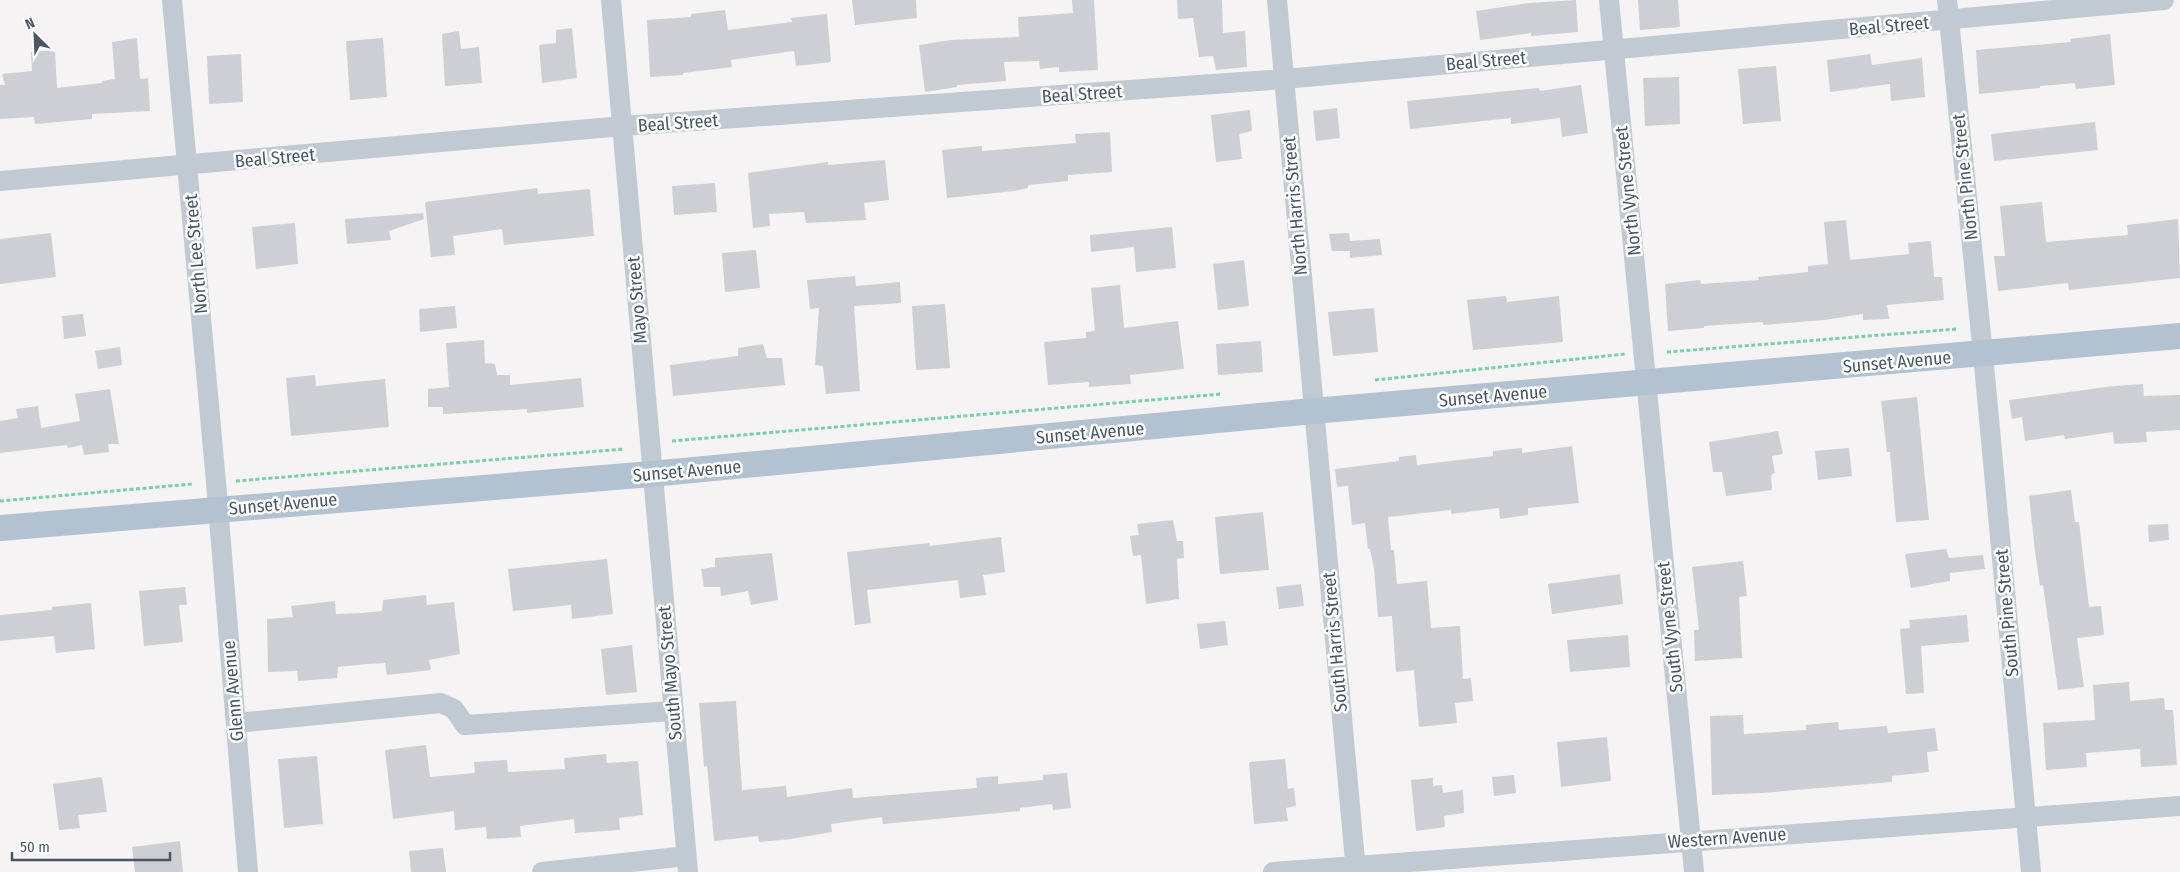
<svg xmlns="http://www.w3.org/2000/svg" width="2180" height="872" font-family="'Fira Sans Condensed',sans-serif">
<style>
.building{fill:#cdcfd5}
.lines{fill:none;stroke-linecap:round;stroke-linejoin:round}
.path{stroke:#7ad0a6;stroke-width:3;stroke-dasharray:4 2.5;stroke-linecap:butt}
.minor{stroke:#c1cad2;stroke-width:20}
.major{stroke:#b3c2d1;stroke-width:26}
.labels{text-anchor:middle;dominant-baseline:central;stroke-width:5;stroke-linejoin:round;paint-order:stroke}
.street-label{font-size:18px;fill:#4a5661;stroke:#fff}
</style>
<rect width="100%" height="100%" fill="#f5f3f3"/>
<path class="building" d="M 852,0 L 916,0 L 917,18 L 855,25 Z
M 1072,0 L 1094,0 L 1098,70 L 1059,72 L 1059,67 L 1040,69 L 1039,61 L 1004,62 L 1006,81 L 957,85 L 957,87 L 925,92 L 919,45 L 951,40 L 1019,37 L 1018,17 L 1073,13 Z
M 1177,0 L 1222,0 L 1223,33 L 1245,31 L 1247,67 L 1216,70 L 1213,56 L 1199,57 L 1193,18 L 1178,19 Z
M 1576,0 L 1578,32 L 1531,36 L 1531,33 L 1480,40 L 1476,11 L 1529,3 Z
M 1638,0 L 1678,0 L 1680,27 L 1640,30 Z
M 725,10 L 728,30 L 792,22 L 791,18 L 827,14 L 831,62 L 796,66 L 794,51 L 731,60 L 732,67 L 683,73 L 683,75 L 650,77 L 647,20 L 691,17 L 691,14 Z
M 572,28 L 577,78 L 542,83 L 539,45 L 556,43 L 556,30 Z
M 459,31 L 461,49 L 479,47 L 482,83 L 445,86 L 442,34 Z
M 2110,34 L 2115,85 L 2076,89 L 2075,83 L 2040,86 L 2040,88 L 1979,94 L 1976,50 L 2071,42 L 2070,39 Z
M 137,38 L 140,79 L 148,78 L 150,111 L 92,114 L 92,119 L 35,124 L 34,117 L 0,119 L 0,85 L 5,85 L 2,74 L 32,71 L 31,52 L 55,50 L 57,88 L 102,83 L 102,81 L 115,79 L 112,42 Z
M 383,38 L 387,97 L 350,100 L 346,41 Z
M 241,54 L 243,102 L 209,104 L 207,56 Z
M 1870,54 L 1872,65 L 1922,58 L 1925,97 L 1891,101 L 1890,84 L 1830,92 L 1827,60 Z
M 1776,66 L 1781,121 L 1743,124 L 1738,69 Z
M 1679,77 L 1680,124 L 1645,126 L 1643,78 Z
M 1581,85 L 1588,133 L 1562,137 L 1560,118 L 1511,124 L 1511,118 L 1410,129 L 1407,101 L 1539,88 L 1540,91 Z
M 1337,108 L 1340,138 L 1316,141 L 1313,111 Z
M 1250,110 L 1252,131 L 1239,134 L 1242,159 L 1216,162 L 1211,115 Z
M 2095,122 L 2098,150 L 1994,161 L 1991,134 Z
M 1110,132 L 1112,172 L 1068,175 L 1068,181 L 1028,185 L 1028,188 L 1014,191 L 947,198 L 942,150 L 982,146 L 982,151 L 1076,143 L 1075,134 Z
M 885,160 L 889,200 L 864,203 L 866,220 L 806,223 L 804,212 L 769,214 L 770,226 L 753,228 L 748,173 L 828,162 L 828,165 Z
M 715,183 L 717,212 L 674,215 L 672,186 Z
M 537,188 L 538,194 L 590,189 L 594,236 L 504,245 L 502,229 L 453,236 L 455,255 L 431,257 L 425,202 Z
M 2042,202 L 2046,242 L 2128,235 L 2127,225 L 2178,219 L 2180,278 L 2069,290 L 2068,283 L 1998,291 L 1994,256 L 2005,256 L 2000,206 Z
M 423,213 L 424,219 L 389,231 L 391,240 L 347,244 L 345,219 Z
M 1846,220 L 1850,260 L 1909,254 L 1908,243 L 1931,241 L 1934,277 L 1942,277 L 1944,300 L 1887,305 L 1889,319 L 1863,320 L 1863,314 L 1824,320 L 1763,325 L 1763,322 L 1704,326 L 1704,328 L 1668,331 L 1665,284 L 1700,280 L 1701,284 L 1759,280 L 1758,277 L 1808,272 L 1808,266 L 1828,264 L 1824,222 Z
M 295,223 L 298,264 L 256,269 L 252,227 Z
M 1172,227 L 1176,268 L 1136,272 L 1134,247 L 1091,252 L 1090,235 Z
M 51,233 L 56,277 L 0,284 L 0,239 Z
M 1349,233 L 1350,241 L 1380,239 L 1382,255 L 1350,258 L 1350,251 L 1332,251 L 1329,234 Z
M 756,250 L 760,288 L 725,292 L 722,253 Z
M 1244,260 L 1249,306 L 1218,310 L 1213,264 Z
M 855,276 L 856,286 L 900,282 L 901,303 L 854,306 L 860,391 L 826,394 L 823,366 L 815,365 L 819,308 L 810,309 L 807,280 Z
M 1120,285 L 1124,328 L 1178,321 L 1184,369 L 1130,375 L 1131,384 L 1089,387 L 1089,382 L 1048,385 L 1044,342 L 1086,338 L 1086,332 L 1095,331 L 1091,288 Z
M 1506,296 L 1507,302 L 1559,296 L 1563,342 L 1473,350 L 1467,300 Z
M 945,304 L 950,368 L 916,370 L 912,306 Z
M 455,306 L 457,328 L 420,332 L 419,309 Z
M 1374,308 L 1378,352 L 1333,356 L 1328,312 Z
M 83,314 L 86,336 L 64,339 L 62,316 Z
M 484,340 L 485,363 L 495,364 L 497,375 L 510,375 L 510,385 L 581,378 L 584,407 L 527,413 L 527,409 L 443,414 L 443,407 L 428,407 L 428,389 L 449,387 L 446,343 Z
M 1261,341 L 1263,372 L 1218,375 L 1216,344 Z
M 763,344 L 767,358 L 782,358 L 785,385 L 673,396 L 670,365 L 738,356 L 738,348 Z
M 120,347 L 122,365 L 98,369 L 95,351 Z
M 315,375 L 316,386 L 385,379 L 389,427 L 291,436 L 286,378 Z
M 2143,384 L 2144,396 L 2180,395 L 2180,430 L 2146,432 L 2147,442 L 2114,444 L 2113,432 L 2065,439 L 2064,435 L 2025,441 L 2022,417 L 2012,419 L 2009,400 L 2114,386 Z
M 110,389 L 119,444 L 108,444 L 109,452 L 84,455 L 82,445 L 68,448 L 67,445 L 0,453 L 0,421 L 18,418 L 16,409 L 38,406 L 41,428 L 80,421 L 75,394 Z
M 1917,397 L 1929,520 L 1896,522 L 1890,452 L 1887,452 L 1881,401 Z
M 1778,431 L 1783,454 L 1772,456 L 1775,473 L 1771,475 L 1772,490 L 1726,496 L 1722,472 L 1713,472 L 1709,442 Z
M 1572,446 L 1579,503 L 1528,508 L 1528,515 L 1500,519 L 1499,508 L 1451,514 L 1451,510 L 1388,517 L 1391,550 L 1394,550 L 1397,584 L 1427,581 L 1431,628 L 1460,626 L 1463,679 L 1471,678 L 1473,701 L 1455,703 L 1457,723 L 1419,727 L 1414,670 L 1396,672 L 1392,616 L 1378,617 L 1374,568 L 1370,549 L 1368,549 L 1365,523 L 1352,525 L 1348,486 L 1337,487 L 1335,469 L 1399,461 L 1399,457 L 1416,455 L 1417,465 L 1493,456 L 1493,451 L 1522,448 L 1522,453 Z
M 1849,448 L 1852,476 L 1818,480 L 1815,451 Z
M 2071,490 L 2075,522 L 2079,522 L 2089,607 L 2101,606 L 2104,635 L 2077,638 L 2084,687 L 2058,690 L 2043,585 L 2040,586 L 2035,551 L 2029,496 Z
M 1263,512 L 1269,570 L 1220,574 L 1215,517 Z
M 1173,520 L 1177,541 L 1183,541 L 1184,558 L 1177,559 L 1179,599 L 1146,604 L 1141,555 L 1133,556 L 1130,536 L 1139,535 L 1137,524 Z
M 2168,524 L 2169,540 L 2149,542 L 2148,525 Z
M 1001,537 L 1005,572 L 983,575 L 986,595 L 960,598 L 958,580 L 867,590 L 871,623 L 855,625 L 847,552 L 929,543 L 930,546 Z
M 1946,549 L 1949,558 L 1983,555 L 1985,569 L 1950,573 L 1950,581 L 1911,588 L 1905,554 Z
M 772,553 L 778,600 L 751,605 L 748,591 L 721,596 L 720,587 L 704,587 L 701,569 L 715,567 L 715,558 Z
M 607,559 L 613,614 L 572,619 L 571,605 L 513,611 L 508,569 Z
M 1743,561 L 1747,596 L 1739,597 L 1742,658 L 1695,661 L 1694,630 L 1699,630 L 1692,567 Z
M 1620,574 L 1623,604 L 1552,614 L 1548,584 Z
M 1301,584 L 1304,606 L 1279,609 L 1276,587 Z
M 185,587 L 187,605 L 179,605 L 183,642 L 144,646 L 139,591 Z
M 426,595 L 427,605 L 454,602 L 460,654 L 429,660 L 431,670 L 387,675 L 385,663 L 367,664 L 338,667 L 337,678 L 298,681 L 297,671 L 268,672 L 267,619 L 293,617 L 291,606 L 335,601 L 336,614 L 363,613 L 382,611 L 383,600 Z
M 91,603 L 95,649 L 56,653 L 54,636 L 0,641 L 0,615 L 52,610 L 52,607 Z
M 1967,615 L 1969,642 L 1921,646 L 1924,693 L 1906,694 L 1900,629 L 1910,628 L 1909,620 Z
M 1225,621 L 1228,645 L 1200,649 L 1197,624 Z
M 1628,635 L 1630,667 L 1570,672 L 1567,640 Z
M 632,645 L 637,692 L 606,695 L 601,649 Z
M 2129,682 L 2130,701 L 2164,698 L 2165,710 L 2173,710 L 2177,765 L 2141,767 L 2140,749 L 2086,753 L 2087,767 L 2046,770 L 2043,723 L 2095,720 L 2093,685 Z
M 736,701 L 742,790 L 786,786 L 787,797 L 852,788 L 853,798 L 977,788 L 976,778 L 998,776 L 998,784 L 1043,780 L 1043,775 L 1067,773 L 1071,808 L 1053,810 L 1052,804 L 1020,808 L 1020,811 L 883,824 L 882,817 L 831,824 L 832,832 L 791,839 L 759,842 L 758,836 L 714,841 L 707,766 L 704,767 L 699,703 Z
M 1743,715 L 1744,734 L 1806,730 L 1806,725 L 1838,722 L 1839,730 L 1887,726 L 1888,733 L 1935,728 L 1938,751 L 1927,752 L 1929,772 L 1892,776 L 1892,782 L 1761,793 L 1712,795 L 1710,716 Z
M 1607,737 L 1611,781 L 1561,787 L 1557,742 Z
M 426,745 L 430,777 L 475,773 L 474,762 L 507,760 L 508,772 L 565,769 L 564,758 L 606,754 L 607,763 L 638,761 L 643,815 L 619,818 L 620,830 L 575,833 L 574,819 L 520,826 L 521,837 L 487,839 L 486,827 L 455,830 L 454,811 L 393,819 L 385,750 Z
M 317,756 L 323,824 L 284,828 L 278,759 Z
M 1285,759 L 1288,789 L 1294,788 L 1296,806 L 1286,808 L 1288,821 L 1254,824 L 1249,762 Z
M 1514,775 L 1516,793 L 1494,796 L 1492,777 Z
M 102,777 L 107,812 L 78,815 L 80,828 L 59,830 L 53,784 Z
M 1433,778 L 1433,786 L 1442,785 L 1443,793 L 1463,790 L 1464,813 L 1444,816 L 1445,827 L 1416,831 L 1411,780 Z
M 180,841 L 183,872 L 135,872 L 132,847 Z
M 443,848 L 446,872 L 411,872 L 409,851 Z"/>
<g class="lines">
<path class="path" d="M 1667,352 L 1957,329
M 1375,380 L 1625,354
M 672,441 L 1221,394
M 236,481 L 624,449
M 0,501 L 192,484"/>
<path class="minor" d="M 172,0 L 216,482 L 248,872
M 611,0 L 688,872
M 1277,0 L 1356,872
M 1609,0 L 1694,872
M 1947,0 L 1983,354 L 2031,872
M 0,181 L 623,126 L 1284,79 L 2164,0
M 236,723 L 441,703 L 454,709 L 465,725 L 673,711
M 542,872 L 686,856
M 1273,872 L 2180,806"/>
<path class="major" d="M 0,528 L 651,474 L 1313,411 L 2180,336"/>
</g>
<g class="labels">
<g class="street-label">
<text transform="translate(1889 26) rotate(-5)">Beal Street</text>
<text transform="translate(1486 61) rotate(-5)">Beal Street</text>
<text transform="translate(1082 94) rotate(-4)">Beal Street</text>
<text transform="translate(678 123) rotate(-4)">Beal Street</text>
<text transform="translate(275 158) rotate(-5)">Beal Street</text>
<text transform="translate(1965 177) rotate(-96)">North Pine Street</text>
<text transform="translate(1628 191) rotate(-96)">North Vyne Street</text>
<text transform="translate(1295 206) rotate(-95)">North Harris Street</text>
<text transform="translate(196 254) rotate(-95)">North Lee Street</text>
<text transform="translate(637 300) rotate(-95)">Mayo Street</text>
<text transform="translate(1897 362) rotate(-5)">Sunset Avenue</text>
<text transform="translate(1493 396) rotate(-5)">Sunset Avenue</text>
<text transform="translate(1090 433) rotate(-5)">Sunset Avenue</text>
<text transform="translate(687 471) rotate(-5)">Sunset Avenue</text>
<text transform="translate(283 504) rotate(-5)">Sunset Avenue</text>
<text transform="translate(2007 613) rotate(-95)">South Pine Street</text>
<text transform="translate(1670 627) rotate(-96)">South Vyne Street</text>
<text transform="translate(1335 642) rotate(-95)">South Harris Street</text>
<text transform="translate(670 673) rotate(-95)">South Mayo Street</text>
<text transform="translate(233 691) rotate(-95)">Glenn Avenue</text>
<text transform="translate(1727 838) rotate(-4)">Western Avenue</text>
</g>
</g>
<g transform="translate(35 35) rotate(336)" stroke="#ffffff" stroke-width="4" paint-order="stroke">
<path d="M0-4L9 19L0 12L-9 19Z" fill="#4a5661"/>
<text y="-8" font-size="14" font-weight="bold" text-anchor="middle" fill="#4a5661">N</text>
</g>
<path d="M12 852v8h158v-8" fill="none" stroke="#4a5661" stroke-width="2.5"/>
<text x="20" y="852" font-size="15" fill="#4a5661" stroke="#ffffff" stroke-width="4" paint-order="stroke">50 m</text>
</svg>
